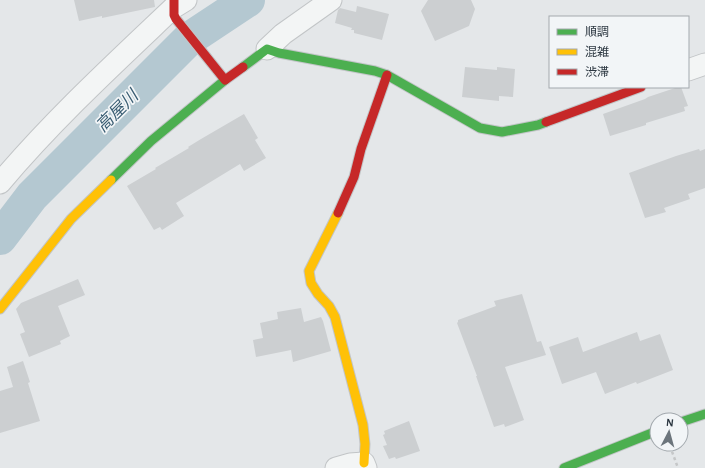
<svg xmlns="http://www.w3.org/2000/svg" width="705" height="468" font-family="'Alegreya Sans','Noto Sans JP',sans-serif">
<style>
.lines{fill:none;stroke-linecap:round;stroke-linejoin:round}
.river{stroke:#b4c8d1;stroke-width:34}
.building{fill:#cccfd1}
.street-casing{stroke:#c2c5c7;stroke-width:23}
.fast-casing{stroke:#c2c5c7;stroke-width:11}
.slow-casing{stroke:#c2c5c7;stroke-width:11}
.jam-casing{stroke:#c2c5c7;stroke-width:11}
.path{stroke:#c5c7c8;stroke-width:2.5;stroke-dasharray:3 3;stroke-linecap:butt}
.street{stroke:#f3f5f5;stroke-width:21}
.fast{stroke:#4caf50;stroke-width:9}
.slow{stroke:#ffc107;stroke-width:9}
.jam{stroke:#c62828;stroke-width:9}
.labels{text-anchor:middle;dominant-baseline:central;stroke-width:3.5;stroke-linejoin:round;paint-order:stroke}
.water-label{font-size:17px;font-style:italic;fill:#385c72;stroke:#f2f5f7}
</style>
<rect width="100%" height="100%" fill="#e4e7e9"/>
<g class="lines">
<path class="river" d="M 0,238 L 32,196 L 189,39 L 248,0"/>
</g>
<path class="building" d="M 74,0 L 154,0 L 155,7 L 102,18 L 102,16 L 79,21 Z
M 428,0 L 471,0 L 475,9 L 469,26 L 435,41 L 421,11 Z
M 357,6 L 389,14 L 382,40 L 354,33 L 354,30 L 351,30 L 352,28 L 335,23 L 338,10 L 340,8 L 356,12 Z
M 465,67 L 497,70 L 497,67 L 515,69 L 513,97 L 499,96 L 499,101 L 462,97 Z
M 678,87 L 681,87 L 688,106 L 684,107 L 685,111 L 646,123 L 646,125 L 610,136 L 603,114 L 645,99 L 648,97 Z
M 244,114 L 258,138 L 255,140 L 266,158 L 244,171 L 240,164 L 176,203 L 184,216 L 162,230 L 160,227 L 154,230 L 127,186 L 156,169 L 155,168 L 189,148 L 188,147 L 201,139 Z
M 699,149 L 700,151 L 705,149 L 705,188 L 688,194 L 690,199 L 664,208 L 666,212 L 645,218 L 629,173 L 676,156 Z
M 78,279 L 85,295 L 58,306 L 70,336 L 60,341 L 61,344 L 29,357 L 20,334 L 25,332 L 16,309 L 21,303 Z
M 522,294 L 537,342 L 541,341 L 546,355 L 505,367 L 524,420 L 505,427 L 504,424 L 494,427 L 476,376 L 477,376 L 457,323 L 458,322 L 458,320 L 496,306 L 494,301 Z
M 301,308 L 304,322 L 321,317 L 323,321 L 331,351 L 293,362 L 291,350 L 256,357 L 253,340 L 263,338 L 260,323 L 278,319 L 277,312 Z
M 637,332 L 640,341 L 660,334 L 673,370 L 637,384 L 636,382 L 605,394 L 596,372 L 562,384 L 549,347 L 578,337 L 583,352 Z
M 23,361 L 30,382 L 28,383 L 40,421 L 0,433 L 0,391 L 13,387 L 7,367 Z
M 409,421 L 420,451 L 396,459 L 395,457 L 389,459 L 383,446 L 387,445 L 383,435 L 385,434 L 384,431 Z"/>
<g class="lines">
<defs>
<path id="street" d="M 267,49 L 283,34 L 331,0
M 688,70 L 705,64
M 0,183 C 53,120 114,64 173,8 L 186,0
M 336,468 L 350,464 L 364,463 L 366,468"/>
<path id="fast" d="M 243,67 L 267,49 L 279,53 L 375,71 L 387,75 L 480,128 L 502,132 L 538,125 L 546,122
M 111,180 L 151,141 L 225,80
M 681,422 L 705,414
M 564,468 L 657,431"/>
<path id="slow" d="M 338,213 L 309,271 L 311,283 L 318,294 L 329,306 L 335,317 L 363,425 L 365,444 L 364,463
M 0,309 L 71,219 L 111,180"/>
<path id="jam" d="M 174,0 L 174,15 L 176,19 L 225,80 L 243,67
M 546,122 L 641,87
M 338,213 L 354,177 L 361,149 L 387,75"/>
</defs>
<use href="#street" class="street-casing"/>
<use href="#fast" class="fast-casing"/>
<use href="#slow" class="slow-casing"/>
<use href="#jam" class="jam-casing"/>
<path class="path" d="M 670,446 L 678,468"/>
<use href="#street" class="street"/>
<use href="#fast" class="fast"/>
<use href="#slow" class="slow"/>
<use href="#jam" class="jam"/>
</g>
<g class="labels">
<g class="water-label">
<text transform="translate(117 111) rotate(-45)">高屋川</text>
</g>
</g>
<rect x="549" y="16" width="140" height="72" fill="#f2f5f7" stroke="#a3a9ae"/>
<rect x="557" y="29" width="20" height="6" fill="#4caf50" stroke="#a3a9ae"/>
<text x="585" y="36" font-size="12" fill="#2c3741">順調</text>
<rect x="557" y="49" width="20" height="6" fill="#ffc107" stroke="#a3a9ae"/>
<text x="585" y="56" font-size="12" fill="#2c3741">混雑</text>
<rect x="557" y="69" width="20" height="6" fill="#c62828" stroke="#a3a9ae"/>
<text x="585" y="76" font-size="12" fill="#2c3741">渋滞</text>
<g transform="translate(669 432) rotate(6)"><circle r="19" fill="#f2f5f7" stroke="#a3a9ae"/>
<path d="M0-3L7 15L0 10L-7 15Z" fill="#6c757c"/>
<text y="-6" font-size="11" font-weight="bold" text-anchor="middle" fill="#2c3741">N</text>
</g>
</svg>
